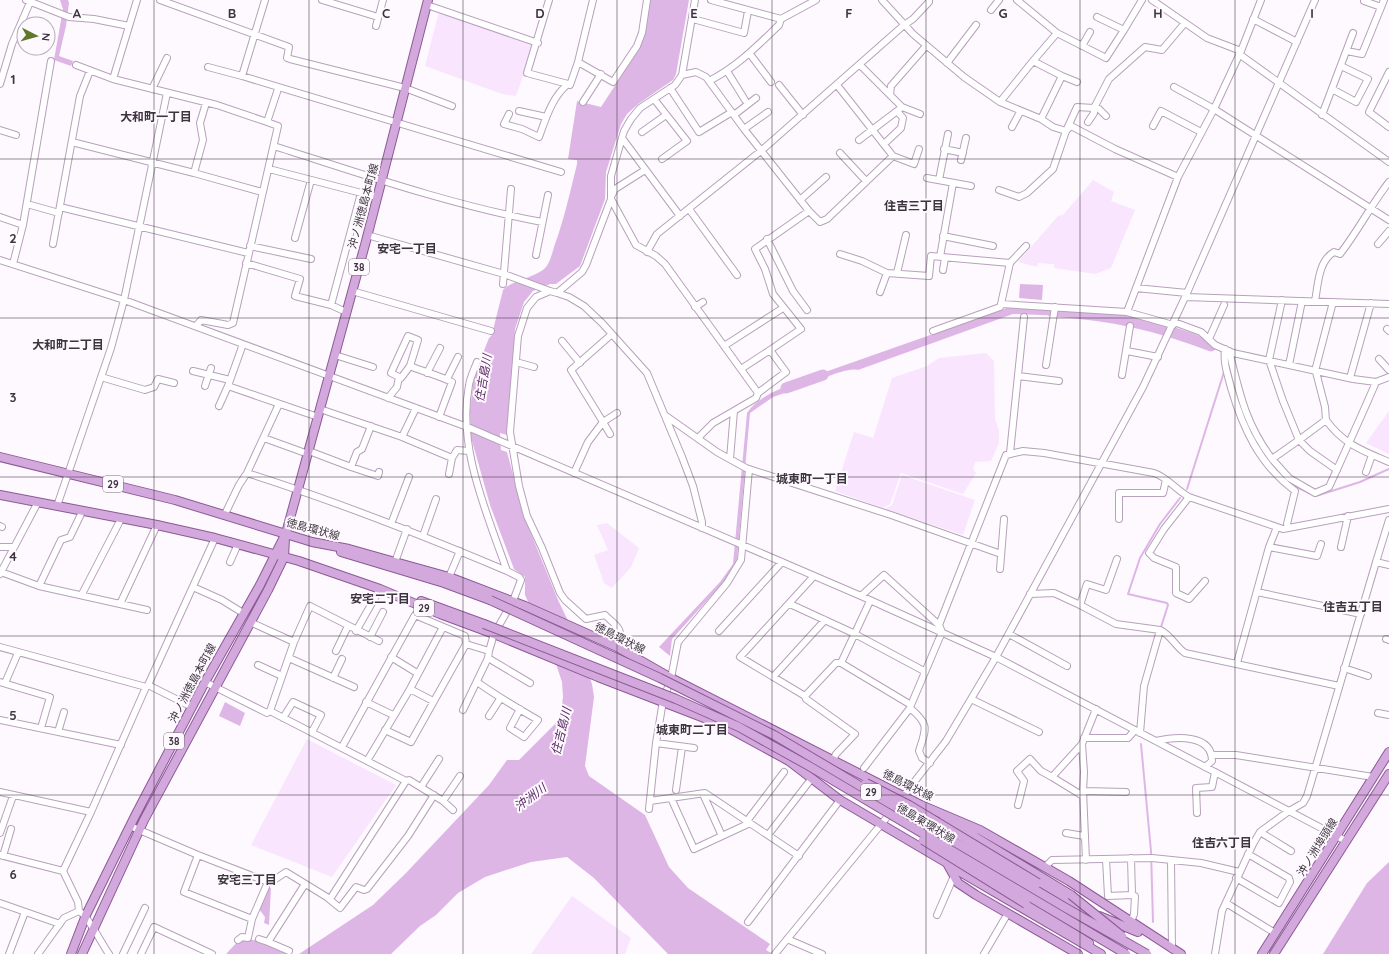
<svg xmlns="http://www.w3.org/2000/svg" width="1389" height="954" font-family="Quicksand,'Noto Sans JP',sans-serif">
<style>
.green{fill:#f9e5fe}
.water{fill:#deb6e6}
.pier{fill:#fef9ff}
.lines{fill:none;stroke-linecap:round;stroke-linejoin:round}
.stream{stroke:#deb6e6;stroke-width:2}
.river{stroke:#deb6e6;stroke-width:11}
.minor-casing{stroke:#b7a1bc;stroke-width:8}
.major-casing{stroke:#8c5a96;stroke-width:10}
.minor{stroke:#fff;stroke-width:6}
.major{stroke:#d3a8dc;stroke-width:8}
.major-bridge-casing{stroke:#8c5a96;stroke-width:10;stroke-linecap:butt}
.major-bridge{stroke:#d3a8dc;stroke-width:8}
.grid{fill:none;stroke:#3e3440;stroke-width:1;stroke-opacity:0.55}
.labels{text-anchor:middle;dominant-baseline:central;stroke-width:4;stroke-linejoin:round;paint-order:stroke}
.shield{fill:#fef9ff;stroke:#786f79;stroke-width:1}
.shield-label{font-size:10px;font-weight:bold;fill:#3e3440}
.street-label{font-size:11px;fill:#3e3440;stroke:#fef9ff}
.neighbourhood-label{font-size:12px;font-weight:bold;fill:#3e3440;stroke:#fef9ff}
.water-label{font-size:12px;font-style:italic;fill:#5a2964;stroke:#fef9ff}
.grid-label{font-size:13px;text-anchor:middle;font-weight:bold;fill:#3e3440;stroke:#fef9ff;stroke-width:4;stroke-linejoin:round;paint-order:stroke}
</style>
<rect width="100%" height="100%" fill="#fef9ff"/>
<path class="green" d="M 439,11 L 534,44 L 516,96 L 502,94 L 425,66 Z
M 1093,180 L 1114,192 L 1111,201 L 1135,210 L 1111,268 L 1095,274 L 1054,268 L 1054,264 L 1038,263 L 1037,267 L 1018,262 L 1058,216 L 1063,215 Z
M 986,353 L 994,361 L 995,419 L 999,430 L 999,443 L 991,461 L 975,462 L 973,469 L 976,473 L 963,494 L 901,473 L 890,504 L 883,508 L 835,491 L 854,432 L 873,438 L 892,378 L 927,366 L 939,358 Z
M 1389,411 L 1389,454 L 1366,443 Z
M 902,475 L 975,500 L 963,535 L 885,509 L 892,505 Z
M 607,523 L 639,548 L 631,567 L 612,588 L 604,583 L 594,555 L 608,550 L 597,525 Z
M 307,739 L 396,785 L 332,877 L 251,845 Z
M 572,896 L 631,938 L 625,954 L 531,954 Z"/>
<path class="water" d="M 60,0 L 68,0 L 69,3 L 66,26 L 59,56 L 73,61 L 71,66 L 54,60 L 63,9 Z
M 649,0 L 689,0 L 676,74 L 673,80 L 638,104 L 627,114 L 621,124 L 606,172 L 605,199 L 580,266 L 556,284 L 550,284 L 533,291 L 524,302 L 515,329 L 508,433 L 507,435 L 500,433 L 501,450 L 507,452 L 525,519 L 558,600 L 572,629 L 592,684 L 594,697 L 585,766 L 589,776 L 645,815 L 669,867 L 688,888 L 770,944 L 766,950 L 773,954 L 668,954 L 594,878 L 567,857 L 531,862 L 485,877 L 458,893 L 436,915 L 420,926 L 391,954 L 299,954 L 373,905 L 406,873 L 489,785 L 507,760 L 519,760 L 556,723 L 561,713 L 563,697 L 562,682 L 557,667 L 525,595 L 525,577 L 514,569 L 490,505 L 471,437 L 470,411 L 474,376 L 489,338 L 494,333 L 494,326 L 503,290 C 510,281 538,277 546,267 C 550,262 552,254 554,247 C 564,220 570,192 577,164 L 577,160 L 568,159 L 577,101 L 601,107 L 640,47 L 645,33 Z
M 1020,284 L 1043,285 L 1042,300 L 1019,298 Z
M 1007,308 L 1065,310 L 1065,316 L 1013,314 L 858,370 C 848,367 822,379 811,383 L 808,378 Z
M 800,381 L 802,387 L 773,397 L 750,413 L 737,559 L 734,567 L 722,584 L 672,639 L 670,656 L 659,647 L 720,582 L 733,564 L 747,413 C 758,396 782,388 800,381 Z
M 225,702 L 245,713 L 240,726 L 219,716 Z
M 1389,862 L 1389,954 L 1323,954 L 1367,883 Z
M 271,888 L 269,925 L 264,923 L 265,917 L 259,909 L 266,889 Z
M 239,940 L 255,940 L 287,954 L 226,954 Z"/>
<path class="pier" d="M 534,619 L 576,633 L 586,661 L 545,645 Z"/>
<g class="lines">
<path class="stream" d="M 1232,379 L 1238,402
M 1281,475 L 1292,485 L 1316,496 L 1360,482 L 1389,469
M 1187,489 L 1224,372
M 1161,627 L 1168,605 L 1167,603 L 1128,594 L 1140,558 L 1160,524 L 1180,498
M 1141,744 L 1151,851 L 1153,922"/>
<path class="river" d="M 1051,311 C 1111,315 1155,324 1211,346
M 786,388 L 823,375"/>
<defs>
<path id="minor" d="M 26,0 L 69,17 L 94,19 L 129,26
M 137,0 L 113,79 L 217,105 L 267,122
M 160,0 L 289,47 L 287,58 L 290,59 L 405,88 L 452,106
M 265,0 L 242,76 L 561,172
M 322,0 L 378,17
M 549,0 L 527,73 L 568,84
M 711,0 L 781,19 L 816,0
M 882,0 L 913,34 L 964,77 L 1000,102 L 1041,119 L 1053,127 L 1066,131 L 1071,126 L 1115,149 L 1178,177
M 1017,0 L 1057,33 L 1106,58 L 1124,30
M 1152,0 L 1207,38 L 1241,51
M 1364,1 L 1381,7
M 427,5 L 538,43
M 991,10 L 999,0
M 1097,17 L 1124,30 L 1142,0
M 693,19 L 744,33 L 748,11
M 1253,19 L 1297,42
M 376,26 L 383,0
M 1082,46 L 1090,32
M 1347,51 L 1362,54 L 1384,0
M 750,54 L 771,82
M 1239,54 L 1389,162
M 578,62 L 593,0
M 947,63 L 976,25
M 76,65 L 113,79
M 860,65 L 890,95
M 208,67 L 242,76
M 727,71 L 745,100
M 1389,72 L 1369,112 L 1389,127
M 682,75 L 696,72 L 706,77 L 744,129 L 809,211 L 820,222 L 827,219 L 893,156 L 914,164 L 919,149
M 1062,76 L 1077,82
M 709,81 C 737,67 757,46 779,25 L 781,19
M 0,84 L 12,44 L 31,0
M 779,85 L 803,115
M 837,85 L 893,156
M 1174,87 L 1214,109 L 1389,220
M 670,88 L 699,132 L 732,112
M 152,89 L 167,58
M 1332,89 L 1356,102 L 1368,79 L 1341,66
M 654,99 L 687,141 L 662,159
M 583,102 L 601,74
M 1000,102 L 1033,61
M 206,103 L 200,123 L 203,140 L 194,173 L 262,192
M 902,107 L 920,114
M 519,111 L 546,117
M 897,111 L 902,107 L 890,95 L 891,86 L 926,46
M 509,114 L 504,124 L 522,129 L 539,137 C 546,118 552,97 568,84 L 570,85 L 578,62 L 613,82 L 637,46 L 642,33 L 647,0
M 734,115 L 756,98
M 1322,115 L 1353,33
M 1041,119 L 1062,76 L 1033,61 L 1057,33
M 1088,122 L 1094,113 L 1094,108 L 1099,109 L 1106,116
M 1153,126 L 1161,111 L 1201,132
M 1012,127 L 1020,112
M 744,129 L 768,112
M 0,130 L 16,135
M 642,132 L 666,115
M 622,138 L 680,216
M 859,140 L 897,111 L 903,118 L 901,128 L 884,144
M 72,142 L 194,173
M 274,146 C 362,174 451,205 542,222
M 944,149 L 963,153
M 840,153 L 866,181
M 961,160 L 966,138
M 269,169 L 377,197
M 927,178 L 971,186
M 939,180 L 948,134
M 999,190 L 1019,197 L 1027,193 L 1053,169 L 1066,131 L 1077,107 L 1094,108 L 1109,79 L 1145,47 L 1162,50 L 1184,24
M 612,195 L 615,189 L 645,170
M 611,199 L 636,245 L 656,256 L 665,264 L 758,393
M 800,200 L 826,177
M 27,204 L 59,213
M 60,207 L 248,253
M 689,209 L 737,275
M 0,217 L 23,225
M 367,235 L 504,274 L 550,291
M 943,236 L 993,246
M 295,238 L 311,180
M 767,239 L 793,291 L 807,310
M 53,244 L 80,96 L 90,71
M 1378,244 L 1389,231
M 250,246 L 311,259
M 1026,246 L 1010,263 L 1001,304 L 1127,312
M 647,252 L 657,234 L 762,150 L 904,25 L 913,19 L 929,2 L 929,0
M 840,254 L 862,261 L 887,273 L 929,276 L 931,256 L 1010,263
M 536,255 L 548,195
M 940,257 L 953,183
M 0,260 L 124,300 L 470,428 L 861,596 L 996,657 L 1346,841
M 246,263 L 300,279 L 295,296 L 331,305 L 346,312
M 13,264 L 23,225 L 51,61
M 943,270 L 945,258
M 897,273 L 906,235
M 503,284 L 511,189
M 1136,288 L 1187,293
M 352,291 L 491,331
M 880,292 L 887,273
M 557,293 L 569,297 L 584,306 L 602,323 L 647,373 L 682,457 L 693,486 L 702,522 L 702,528
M 1186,297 L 1389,304
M 1315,301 C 1318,286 1318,261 1334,252 L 1340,254 C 1358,231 1371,205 1389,182
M 331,305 L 361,193
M 695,307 L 703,302
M 1174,322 L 1201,332 L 1215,345 L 1233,353 L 1353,379 L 1376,382 L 1389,377
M 1173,325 L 1127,312 L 1178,177 L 1214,109 L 1241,51 L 1261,0
M 196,326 L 201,320 L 228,325 L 233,323 L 278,126 L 267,122 L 278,89
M 1387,329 L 1389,331
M 933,331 L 1000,307 L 1001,304
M 1209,339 L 1224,305
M 562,341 L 580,363
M 243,344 L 228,386 L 318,417
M 724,346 L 783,308
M 1225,349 C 1223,363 1228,375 1231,388 C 1243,429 1260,465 1295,491 L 1287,524 L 1288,528
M 1127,351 L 1158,357
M 1229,351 C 1240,394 1245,423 1272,459
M 335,355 L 373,367
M 1379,359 L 1389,370
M 1269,360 L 1283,401 L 1299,440 L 1326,420 C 1343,444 1363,451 1389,462
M 1269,360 L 1282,300
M 516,362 L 534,367
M 1046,365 L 1055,307
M 1289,365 L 1302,301
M 741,369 L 770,350
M 193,371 L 230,380
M 1315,371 L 1333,302
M 1316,372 L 1325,407 L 1326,420
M 427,373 L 440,348
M 1122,375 L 1130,326
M 1018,376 L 1059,381
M 101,377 L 145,390 L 154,387 L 158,379 L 174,383
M 399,377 L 401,378 L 410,366 C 424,372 438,375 452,382 L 439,417
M 1350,378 L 1371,303
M 447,379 L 458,357
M 205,386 L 211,368
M 388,398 L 397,387 L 399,377 L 391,373 L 408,336 L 418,340 L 410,366
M 219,406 L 228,386
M 320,409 L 402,437 L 452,458 L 457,450 L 469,451
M 666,416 L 717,452 L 746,468 L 891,515 L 1001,554
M 610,434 L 603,422 L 617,413
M 402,437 L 416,408
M 264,438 L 308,454
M 698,438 L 713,423 L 756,398 L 758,393 L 786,372 L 770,350 L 801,329 L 773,294 L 765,269 L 755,249 L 809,211
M 309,451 L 351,467 L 357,452 L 362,449 L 371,426
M 1010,453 L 1024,317
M 730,459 L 734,411
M 351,467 L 378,476 L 379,472
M 1337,470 L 1310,451 L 1299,440 L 1272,459 L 1289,478 L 1315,493 L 1329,487 C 1345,452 1361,417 1376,382
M 1366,472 L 1372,455
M 247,473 C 335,501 422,535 507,571
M 574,473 L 588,442 L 603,422 L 571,370 L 612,334
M 449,474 L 452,458
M 1189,497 L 1164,529 L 1149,553 L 1154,558 L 1176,567 L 1176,593 L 1189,599 L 1205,581
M 57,506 L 111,348 L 124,300 L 167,93
M 225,514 L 239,485 L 247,473 L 279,404
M 1119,519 L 1119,493 L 1163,493 L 1166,480
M 391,524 L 409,477
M 0,526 L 2,527
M 423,536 L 436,499
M 0,547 L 14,547
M 1269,547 L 1317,556 L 1321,544
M 1341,547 L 1348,516
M 230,562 L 238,544
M 395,562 L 407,529
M 1376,562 L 1389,520
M 1000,569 L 1004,519
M 1,572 L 39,586 L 61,540 L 70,537 L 82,512
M 0,574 L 38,502
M 814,576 L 740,657 L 805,696 L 836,663 L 841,663 L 870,601
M 449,577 L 460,551
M 39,586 L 147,610
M 193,587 L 222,600 L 243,613
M 1257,592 L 1361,614
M 82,594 L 121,519
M 1030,594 L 1054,593 L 1080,605 L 1087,584 L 1106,590 L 1117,559
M 861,596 L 884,575 L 939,625
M 120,604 L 157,525
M 790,604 L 853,633 L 924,671
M 1080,605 L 1116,624 L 1160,630 C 1171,635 1175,646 1185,653 L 1339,686
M 250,622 L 294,642 L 310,606 L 379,641
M 356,631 L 380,589
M 719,631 L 782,562
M 1009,634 L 1067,666
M 370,637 L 383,612
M 1386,639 L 1389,640
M 466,644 L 489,651 L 494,634 L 513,601 L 521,580 L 519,577 L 507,571 C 487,513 457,448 469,385 C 470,378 474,370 477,362
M 0,647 L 146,687
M 617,647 C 624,627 618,628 605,615 L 586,619 L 565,600 L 560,593 L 542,548 L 527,516 L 519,486 L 510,432 L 518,336 L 527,308 L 536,297 L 550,291 L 557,293 L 582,272 L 586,265 L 611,199 L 611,176 L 624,131 L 631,119 L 640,108 L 675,85 L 682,75 L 695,0
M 336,651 L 348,626
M 391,657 L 417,673
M 289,658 L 354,687
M 488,658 L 530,683
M 841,663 L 911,705
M 1237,663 L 1269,547 L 1277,527
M 258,665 L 282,676
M 1344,668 L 1368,676
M 773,677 L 825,620
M 333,678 L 342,659
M 0,682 L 50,697 L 41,728
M 205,682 L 267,713 L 270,711 L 294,642
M 477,682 C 497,696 517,708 538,720 L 524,737 L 510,728 L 520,709
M 5,683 L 18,653
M 148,685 L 192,707
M 410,689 L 433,701
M 805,696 L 806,699 L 855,734 L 836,754 L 833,760
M 971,699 L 1039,732
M 366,702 L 393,715
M 463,710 L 488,658 L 489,651
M 1378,713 L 1389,715
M 489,716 L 500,699
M 283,718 L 293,702 L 321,715 L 312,732
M 0,720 L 121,745
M 58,732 L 64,712
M 1140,733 L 1144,686 L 1160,630
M 1084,738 L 1128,738 L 1135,730
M 1156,741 C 1174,737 1212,733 1212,761 L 1205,767
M 656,743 L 694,748
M 1082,744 L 1084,772 L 1083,791 L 1126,792
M 342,747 L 415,615 L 465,636 L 466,644 L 411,742 L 385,730
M 1212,755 L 1236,755 L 1373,777
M 367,761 L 410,689 L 443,627
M 930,763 L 922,758 L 919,751 C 926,728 930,725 910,708 L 911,705 L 942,632 L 939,625 L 1006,455 L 1023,451 L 1044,453 L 1154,473 C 1167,477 1176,490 1189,497 L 1283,529 L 1389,509
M 864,768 L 910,708
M 1052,777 L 1083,796
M 406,781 L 409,780 L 443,801 L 460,776
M 421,787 L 439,759
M 676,790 L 682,747
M 1083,791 L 1086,860
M 0,792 L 91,812
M 703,794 L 722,836
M 671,798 L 694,849 L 750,823
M 901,799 L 946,741 L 996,657 L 1143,387 L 1187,293 L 1315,0
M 443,801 L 453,810
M 650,801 L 705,793 L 799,856
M 1018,805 L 1024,781 L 1017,771 L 1030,759 L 1041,771 L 1052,777 L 1082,744 L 1096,709
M 649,809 L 656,743 L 663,701 L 671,678 L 678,642 L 727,583 L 741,560 L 749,469
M 1197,813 L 1196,788 L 1212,787 L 1215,772
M 747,821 L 784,772
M 130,826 L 198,855 L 268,882 L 271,882 L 286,872 L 330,899 L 406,781 L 270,711
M 1260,832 L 1291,851
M 0,833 L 13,796
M 1066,833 L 1084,836
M 768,835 L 812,778
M 0,855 L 63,871
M 198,855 L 184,892 L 252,919
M 3,856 L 11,829
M 1131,858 L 1132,895
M 1106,859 L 1108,896 L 1132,895 L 1135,896 L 1134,914 L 1131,922
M 1171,860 L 1172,949
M 1045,867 L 1052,860 L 1152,858 L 1201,863 L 1239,872
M 1236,878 L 1279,903 L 1290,882 L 1289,878 L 1248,854
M 329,899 L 340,908 L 356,887 L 364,890 L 367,889 L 408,836 L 434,795
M 0,903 L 60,924
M 1226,903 L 1275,933
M 79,911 L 78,902 L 63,871 L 91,812 L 146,687 L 148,685 L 215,538
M 937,915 L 954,876
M 748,922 L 840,800
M 259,939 L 268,942 L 305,884
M 787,939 L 822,954
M 238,940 L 242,937 L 248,938 L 252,919 L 268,882
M 268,942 L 289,951
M 9,954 L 25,912
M 38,954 L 64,918 L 79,911 C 89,917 101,943 109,954
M 123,954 L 145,908
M 141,954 L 154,927 L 212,954
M 775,954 L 892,811
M 984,954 L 1008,913
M 1215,954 L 1222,911 L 1253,844 L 1260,832 L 1289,811 L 1303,803 L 1307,796 L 1376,562 L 1389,565"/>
<path id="major" d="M 0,457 L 175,500 L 312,542 L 349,549 L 395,562 L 449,577 L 525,606 L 617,647 L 671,678 L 921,805 L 980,830 L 1069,881 L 1181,954
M 0,495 L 157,525 L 215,538 L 299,561 L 380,589 L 440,614 L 494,634 L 598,677 L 725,726 L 789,761 L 840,800 L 947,863 L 958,883 L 976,895 L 1078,954
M 341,552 L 444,583 L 490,600
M 421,601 L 484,624
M 944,818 L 1071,895
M 950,866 L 1101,954
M 1038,883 L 1087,910
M 1026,904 L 1089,943
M 1099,916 L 1138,932
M 71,954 L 86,915 L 135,816 L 205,682 L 260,585 L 286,533 L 366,241 L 428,0
M 82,954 L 144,820 L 268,590 L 284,557 L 285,538
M 1262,954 L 1389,752
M 1274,954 L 1389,774"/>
</defs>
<use href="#minor" class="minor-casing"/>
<use href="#major" class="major-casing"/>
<use href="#minor" class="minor"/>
<use href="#major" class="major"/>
<defs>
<path id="major-bridge" d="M 490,600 L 660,678 L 774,735 L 1066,908 L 1147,954
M 484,624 L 676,699 L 739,727 L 809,766 L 1126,954
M 866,783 L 909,805 L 1038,883
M 923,840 L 1026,904
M 1071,895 L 1122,936"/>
</defs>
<use href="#major-bridge" class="major-bridge-casing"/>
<use href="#major-bridge" class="major-bridge"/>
</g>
<path class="grid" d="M 154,0 L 154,954M 309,0 L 309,954M 463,0 L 463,954M 617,0 L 617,954M 772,0 L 772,954M 926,0 L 926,954M 1080,0 L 1080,954M 1235,0 L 1235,954M 0,159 L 1389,159M 0,318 L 1389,318M 0,477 L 1389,477M 0,636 L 1389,636M 0,795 L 1389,795"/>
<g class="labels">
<g class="shield">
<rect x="349" y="259" width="20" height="16" rx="3"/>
<rect x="103" y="476" width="20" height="16" rx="3"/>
<rect x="414" y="600" width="20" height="16" rx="3"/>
<rect x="164" y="733" width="20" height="16" rx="3"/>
<rect x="861" y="784" width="20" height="16" rx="3"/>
</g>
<g class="shield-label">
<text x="359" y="267">38</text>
<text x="113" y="484">29</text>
<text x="424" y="608">29</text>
<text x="174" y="741">38</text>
<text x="871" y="792">29</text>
</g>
<g class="street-label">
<text transform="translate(363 206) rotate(-75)">沖ノ洲徳島本町線</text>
<text transform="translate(313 529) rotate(15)">徳島環状線</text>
<text transform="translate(620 638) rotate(27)">徳島環状線</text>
<text transform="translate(192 683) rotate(-62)">沖ノ洲徳島本町線</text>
<text transform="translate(908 785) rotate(27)">徳島環状線</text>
<text transform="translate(926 823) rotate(31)">徳島東環状線</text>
<text transform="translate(1317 847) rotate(-58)">沖ノ洲埠頭線</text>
</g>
<g class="neighbourhood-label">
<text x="156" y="116">大和町一丁目</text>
<text x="914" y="205">住吉三丁目</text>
<text x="407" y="248">安宅一丁目</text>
<text x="68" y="344">大和町二丁目</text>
<text x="812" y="478">城東町一丁目</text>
<text x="380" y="598">安宅二丁目</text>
<text x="1353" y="606">住吉五丁目</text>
<text x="692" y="729">城東町二丁目</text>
<text x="1222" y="842">住吉六丁目</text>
<text x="247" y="879">安宅三丁目</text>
</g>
<g class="water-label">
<text transform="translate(483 378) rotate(-80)">住吉島川</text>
<text transform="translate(561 731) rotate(-76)">住吉島川</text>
<text transform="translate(530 797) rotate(-37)">沖洲川</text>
</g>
</g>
<g class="grid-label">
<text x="77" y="18">A</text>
<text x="232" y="18">B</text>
<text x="386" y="18">C</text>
<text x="540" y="18">D</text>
<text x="694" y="18">E</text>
<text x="849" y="18">F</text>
<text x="1003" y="18">G</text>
<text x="1158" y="18">H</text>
<text x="1312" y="18">I</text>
<text x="13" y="84">1</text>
<text x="13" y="243">2</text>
<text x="13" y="402">3</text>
<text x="13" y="561">4</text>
<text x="13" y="720">5</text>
<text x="13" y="879">6</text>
</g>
<g transform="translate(36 36) rotate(96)"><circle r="19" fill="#fef9ff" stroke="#b1aab3"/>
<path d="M0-3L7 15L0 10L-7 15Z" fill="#61782a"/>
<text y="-6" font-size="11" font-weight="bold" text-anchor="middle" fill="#3e3440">N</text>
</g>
</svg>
